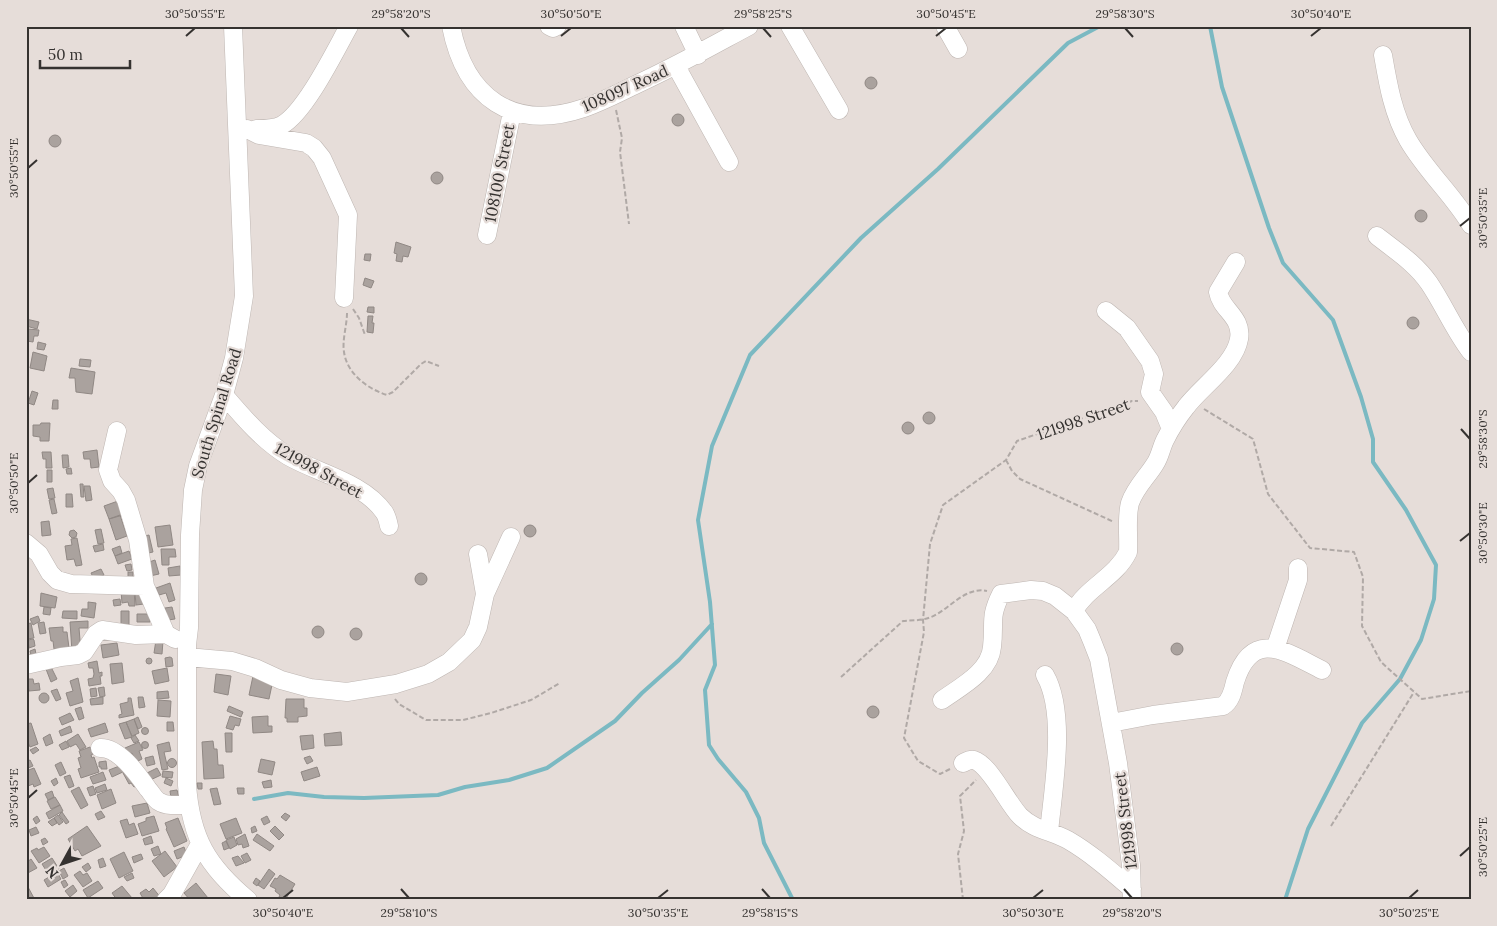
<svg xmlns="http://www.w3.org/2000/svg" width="1497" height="926" font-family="Lora,serif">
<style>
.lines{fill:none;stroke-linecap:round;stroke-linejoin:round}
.stream{stroke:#7bb9c2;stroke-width:4}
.building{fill:#aaa29e;stroke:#908884}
.minor-casing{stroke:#beb6b2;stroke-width:19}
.path{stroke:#b0a9a6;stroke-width:2;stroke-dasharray:5 2.5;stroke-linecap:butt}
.minor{stroke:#fff;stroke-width:18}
.ticks{fill:none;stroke:#353230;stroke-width:2}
.labels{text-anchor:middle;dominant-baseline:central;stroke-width:4.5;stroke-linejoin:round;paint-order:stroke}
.street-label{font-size:16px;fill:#353230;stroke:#e6ddd9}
.neatline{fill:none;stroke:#353230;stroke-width:2}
.ticks-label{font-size:12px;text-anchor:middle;fill:#353230}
</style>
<rect width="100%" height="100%" fill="#e6ddd9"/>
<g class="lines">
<path class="stream" d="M 1210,26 L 1222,87 L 1269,228 L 1283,263 L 1333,320 L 1361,397 L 1373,439 L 1373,462 L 1406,510 L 1436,565 L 1434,599 L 1421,640 L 1400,679 L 1362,723 L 1308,829 L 1285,900
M 254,799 L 288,793 L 324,797 L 364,798 L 438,795 L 465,787 L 509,780 L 547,768 L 615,721 L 642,693 L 679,660 L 712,624
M 793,900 L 764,843 L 759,818 L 746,792 L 718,759 L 709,745 L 705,690 L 715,665 L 710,602 L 698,520 L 712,446 L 750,355 L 861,238 L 938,169 L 1068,43 L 1100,26"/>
</g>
<path class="building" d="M865 83a6 6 0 1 1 12 0a6 6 0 1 1-12 0Z
M672 120a6 6 0 1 1 12 0a6 6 0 1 1-12 0Z
M49 141a6 6 0 1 1 12 0a6 6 0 1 1-12 0Z
M431 178a6 6 0 1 1 12 0a6 6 0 1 1-12 0Z
M1415 216a6 6 0 1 1 12 0a6 6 0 1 1-12 0Z
M 396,242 L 411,247 L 408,257 L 403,256 L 402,262 L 396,261 L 397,254 L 394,253 Z
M 365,254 L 371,254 L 370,261 L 364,260 Z
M 365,278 L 374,281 L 371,288 L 363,285 Z
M 368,307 L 374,307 L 374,313 L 367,312 Z
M 368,316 L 373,316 L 372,323 L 374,323 L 373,333 L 367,332 Z
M1407 323a6 6 0 1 1 12 0a6 6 0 1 1-12 0Z
M 26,319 L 39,322 L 37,329 L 26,326 Z
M 28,329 L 39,330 L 38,336 L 34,336 L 33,342 L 27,341 Z
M 38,342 L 46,344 L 44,350 L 37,349 Z
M 33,352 L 47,356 L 44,371 L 30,368 Z
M 80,359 L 91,360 L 90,367 L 79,366 Z
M 71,368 L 95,372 L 92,394 L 76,392 L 75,378 L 69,378 Z
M 32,391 L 38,393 L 34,405 L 28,403 Z
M 53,400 L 58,400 L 58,409 L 52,409 Z
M923 418a6 6 0 1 1 12 0a6 6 0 1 1-12 0Z
M902 428a6 6 0 1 1 12 0a6 6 0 1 1-12 0Z
M 41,423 L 50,423 L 49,441 L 40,441 L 40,437 L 33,436 L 33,425 L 40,425 Z
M 97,450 L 99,467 L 91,468 L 90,459 L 84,459 L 83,452 Z
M 42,452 L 51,452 L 52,468 L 46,468 L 46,459 L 43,459 Z
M 62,455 L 68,455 L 69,467 L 63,468 Z
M 71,468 L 72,474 L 67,474 L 66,469 Z
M 47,470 L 52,470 L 52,482 L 47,482 Z
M 80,484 L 83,484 L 84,497 L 81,497 Z
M 84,486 L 90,486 L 92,500 L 86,501 Z
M 53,488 L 55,498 L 49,499 L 47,489 Z
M 66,494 L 72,494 L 73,507 L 66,507 Z
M 54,499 L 57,513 L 52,514 L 49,500 Z
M 118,501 L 123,515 L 109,519 L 104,506 Z
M 120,515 L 127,536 L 116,540 L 109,519 Z
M 49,521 L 51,535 L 42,536 L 41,522 Z
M 170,525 L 173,545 L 158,547 L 155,527 Z
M524 531a6 6 0 1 1 12 0a6 6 0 1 1-12 0Z
M 101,529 L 104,543 L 98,544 L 95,530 Z
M 74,530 L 77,533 L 76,537 L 72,538 L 69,535 L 70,531 Z
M 149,535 L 153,552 L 144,554 L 140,537 Z
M 77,538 L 82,565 L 76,566 L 74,559 L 67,560 L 65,546 L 72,545 L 71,539 Z
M 103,544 L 104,550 L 95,552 L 93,546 Z
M 120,546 L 122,553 L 115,556 L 112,549 Z
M 161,549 L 175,549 L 176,557 L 169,557 L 169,565 L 162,565 Z
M 129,551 L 132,559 L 118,564 L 115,556 Z
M 155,560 L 159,574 L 150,576 L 146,563 Z
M 131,564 L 132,570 L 127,571 L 125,565 Z
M 180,566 L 181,575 L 169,576 L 168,568 Z
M 101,569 L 104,575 L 94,579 L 91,573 Z
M 128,572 L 133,572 L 133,578 L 128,578 Z
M415 579a6 6 0 1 1 12 0a6 6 0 1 1-12 0Z
M 170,583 L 175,600 L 169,602 L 166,593 L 159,595 L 156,588 Z
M 134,589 L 135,606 L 129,606 L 128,602 L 122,603 L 121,591 Z
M 142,592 L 144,604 L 136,605 L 135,593 Z
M 41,593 L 57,597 L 55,608 L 40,606 Z
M 120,599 L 121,605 L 114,606 L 113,600 Z
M 88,602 L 96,603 L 94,618 L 81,616 L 82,609 L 88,609 Z
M 44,607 L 51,608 L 50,615 L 43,614 Z
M 172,607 L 175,619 L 168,620 L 165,608 Z
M 63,611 L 77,611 L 77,619 L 62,618 Z
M 121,611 L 129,611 L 129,628 L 121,628 Z
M 137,614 L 150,614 L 150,622 L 137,622 Z
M 38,616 L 40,621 L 33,625 L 30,619 Z
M 88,621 L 88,628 L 79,628 L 81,652 L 72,652 L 70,622 Z
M 44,622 L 46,633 L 40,634 L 38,623 Z
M 31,623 L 34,638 L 27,639 L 26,624 Z
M312 632a6 6 0 1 1 12 0a6 6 0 1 1-12 0Z
M 63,627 L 63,632 L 67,632 L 69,648 L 54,649 L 53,641 L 51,641 L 49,628 Z
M350 634a6 6 0 1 1 12 0a6 6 0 1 1-12 0Z
M 33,639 L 34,640 L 35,646 L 29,648 L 28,640 Z
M 156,640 L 163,641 L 162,654 L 154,653 Z
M 117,643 L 119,655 L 103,658 L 101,645 Z
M1171 649a6 6 0 1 1 12 0a6 6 0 1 1-12 0Z
M 35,649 L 36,654 L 31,655 L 30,651 Z
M 170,657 L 172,658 L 173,666 L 166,667 L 165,658 Z
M146 661a3 3 0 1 1 6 0a3 3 0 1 1-6 0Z
M 97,661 L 99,673 L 102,672 L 102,676 L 100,676 L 101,684 L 89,686 L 88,679 L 93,678 L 94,674 L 93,668 L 89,668 L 88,663 Z
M 122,663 L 124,682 L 112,684 L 110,664 Z
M 51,667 L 57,679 L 51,682 L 46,669 Z
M 167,668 L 169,681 L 155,684 L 152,671 Z
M 216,674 L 231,676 L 228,695 L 214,692 Z
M 253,676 L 273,680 L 269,699 L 249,695 Z
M 78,678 L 83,702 L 70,706 L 66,693 L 73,691 L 70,681 Z
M 27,679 L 33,679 L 34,684 L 39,683 L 40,690 L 29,691 Z
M 104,687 L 105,696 L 100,697 L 98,688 Z
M 96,688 L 97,696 L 91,697 L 90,689 Z
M 57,689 L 61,699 L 56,701 L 51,691 Z
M 168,691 L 169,698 L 157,699 L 157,692 Z
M39 698a5 5 0 1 1 10 0a5 5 0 1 1-10 0Z
M 103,697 L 103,704 L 91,705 L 90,699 Z
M 138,697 L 143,697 L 145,707 L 139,708 Z
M 128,698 L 131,698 L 134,715 L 119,718 L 119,715 L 122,714 L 120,704 L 128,702 Z
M 286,699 L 304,699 L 304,708 L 307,708 L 307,716 L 298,717 L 298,722 L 287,722 L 287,718 L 285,718 Z
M 158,700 L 171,701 L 170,717 L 157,716 Z
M 229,706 L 243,712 L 241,717 L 227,711 Z
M867 712a6 6 0 1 1 12 0a6 6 0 1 1-12 0Z
M 81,707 L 84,718 L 79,720 L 75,709 Z
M 70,713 L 74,720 L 62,725 L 59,718 Z
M 230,716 L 241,719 L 239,726 L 235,725 L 233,730 L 226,728 Z
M 268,716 L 268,726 L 272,726 L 272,732 L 253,733 L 252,717 Z
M 138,717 L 142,727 L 138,729 L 134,719 Z
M 134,719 L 139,733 L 132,736 L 126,722 Z
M 126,722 L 132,737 L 125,739 L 119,724 Z
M 167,722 L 173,722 L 174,731 L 167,731 Z
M 31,723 L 38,744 L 30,747 L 26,737 L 26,724 Z
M 105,723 L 108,732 L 91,737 L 88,729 Z
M 70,726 L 72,732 L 61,736 L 59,731 Z
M141.5 731a3.5 3.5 0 1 1 7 0a3.5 3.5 0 1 1-7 0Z
M 341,732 L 342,745 L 325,746 L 324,734 Z
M 225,733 L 232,733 L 232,752 L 226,752 Z
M 50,734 L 53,743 L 46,746 L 43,738 Z
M 78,734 L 86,747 L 80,750 L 76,744 L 70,747 L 67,741 Z
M 135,735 L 139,741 L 134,743 L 131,738 Z
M 313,735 L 314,748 L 302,750 L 300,736 Z
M 66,741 L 69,747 L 62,750 L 59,745 Z
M 213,741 L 214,749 L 217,749 L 218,765 L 223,765 L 224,778 L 204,779 L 202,742 Z
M141.5 745a3.5 3.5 0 1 1 7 0a3.5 3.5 0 1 1-7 0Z
M 139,742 L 143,750 L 139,751 L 142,759 L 136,762 L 132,753 L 128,755 L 125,748 Z
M 169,742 L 171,751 L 164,752 L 168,769 L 162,770 L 157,745 Z
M 36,747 L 39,750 L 33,754 L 30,750 Z
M 90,747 L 93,754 L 91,755 L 92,758 L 94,757 L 99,772 L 81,778 L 78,769 L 81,768 L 78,758 L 81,757 L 79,751 Z
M 153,756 L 155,764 L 147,766 L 145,758 Z
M 310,756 L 313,761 L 307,764 L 304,758 Z
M167.5 763a4.5 4.5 0 1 1 9 0a4.5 4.5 0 1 1-9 0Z
M 261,759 L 275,762 L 272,775 L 258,772 Z
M 30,760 L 33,766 L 26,769 L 26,762 Z
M 106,761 L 107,769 L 101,769 L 101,767 L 99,767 L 99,762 Z
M 61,762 L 66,773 L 60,776 L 55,765 Z
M 122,765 L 125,771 L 112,777 L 109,770 Z
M 317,767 L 320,776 L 304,781 L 301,772 Z
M 34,768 L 41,784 L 34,787 L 33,784 L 28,786 L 26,782 L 26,771 Z
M 157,768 L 161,775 L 146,782 L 143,775 Z
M 128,770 L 140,784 L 134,787 L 131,783 L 129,784 L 123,773 Z
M 163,771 L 173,772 L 172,778 L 162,777 Z
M 103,772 L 106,780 L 93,784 L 90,777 Z
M 70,775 L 74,786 L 69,788 L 64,777 Z
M 56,778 L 58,783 L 54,786 L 51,781 Z
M 166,778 L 173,781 L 171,786 L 164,783 Z
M 271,780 L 272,787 L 264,788 L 262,782 Z
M 197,783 L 202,783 L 202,789 L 198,789 Z
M 105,784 L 107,790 L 97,793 L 95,788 Z
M 93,786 L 96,794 L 90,796 L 87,788 Z
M 79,787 L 88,805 L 81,809 L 71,791 Z
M 217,788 L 221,804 L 214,805 L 210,789 Z
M 237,788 L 244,788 L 244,794 L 238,794 Z
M 111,789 L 116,803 L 102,809 L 97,795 Z
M 177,790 L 179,797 L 171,798 L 170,791 Z
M 52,791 L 54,797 L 48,800 L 45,794 Z
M 55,797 L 60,805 L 51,809 L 47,801 Z
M 147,803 L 150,813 L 135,817 L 132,806 Z
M 60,805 L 63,811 L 49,819 L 46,813 Z
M 101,811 L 105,817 L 98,820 L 95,814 Z
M 62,812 L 69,822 L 66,824 L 59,815 Z
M 285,813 L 290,816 L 286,821 L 281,817 Z
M 58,815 L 63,822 L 59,825 L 54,818 Z
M 37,816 L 40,821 L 36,824 L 33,819 Z
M 154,816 L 159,831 L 142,836 L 138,824 L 146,821 L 146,818 Z
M 267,816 L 270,822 L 264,825 L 261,819 Z
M 54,818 L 57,823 L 52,826 L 48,822 Z
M 178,818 L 187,841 L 174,847 L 166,829 L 167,828 L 165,823 Z
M 236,818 L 242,833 L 226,839 L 220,824 Z
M 127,819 L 129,825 L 134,823 L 138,834 L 126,838 L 120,821 Z
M 87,826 L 101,846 L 82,856 L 78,849 L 75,851 L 68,839 Z
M 255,826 L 257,831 L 252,833 L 251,828 Z
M 275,826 L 284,835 L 279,840 L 270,831 Z
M 36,827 L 39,833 L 31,836 L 29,830 Z
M 245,834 L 249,846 L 243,848 L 242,844 L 238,845 L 236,839 Z
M 257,834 L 274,846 L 270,851 L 253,840 Z
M 151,836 L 153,843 L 145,845 L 143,839 Z
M 234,837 L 237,845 L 230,849 L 226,840 Z
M 45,838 L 48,842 L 43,845 L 41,840 Z
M 226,841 L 229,848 L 224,850 L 222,843 Z
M 158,846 L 161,854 L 154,856 L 151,849 Z
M 44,847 L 50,856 L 39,863 L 31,851 L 37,848 L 38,850 Z
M 184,847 L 187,855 L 177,859 L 174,851 Z
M 165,851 L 177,867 L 164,877 L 152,861 Z
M 124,852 L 133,871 L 119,878 L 110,859 Z
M 247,853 L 251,860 L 245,863 L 241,856 Z
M 141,854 L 143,859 L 134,863 L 132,857 Z
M 238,856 L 244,863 L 236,866 L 232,858 Z
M 52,858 L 59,869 L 49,875 L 42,864 Z
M 103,858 L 106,866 L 100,868 L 98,860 Z
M 31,859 L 37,868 L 26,874 L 26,860 L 27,862 Z
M 88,863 L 91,868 L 86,872 L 82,867 Z
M 64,868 L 68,876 L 63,879 L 59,871 Z
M 269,869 L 275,874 L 264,889 L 258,885 Z
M 80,871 L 83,875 L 87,873 L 92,881 L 83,887 L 74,875 Z
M 57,872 L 61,879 L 48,887 L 44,880 Z
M 132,873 L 134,878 L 127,881 L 124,877 Z
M 280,875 L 295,884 L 285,900 L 279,897 L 280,895 L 275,891 L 276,889 L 270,886 L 275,878 L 277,879 Z
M 256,878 L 260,881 L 257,886 L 253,883 Z
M 65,880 L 68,885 L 64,888 L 61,882 Z
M 98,881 L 103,888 L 88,898 L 83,890 Z
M 196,883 L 208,898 L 206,900 L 190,900 L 184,893 Z
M 73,885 L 77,891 L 70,897 L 65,891 Z
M 122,886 L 132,898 L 131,900 L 117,900 L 112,893 Z
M 28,887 L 35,900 L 26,900 L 26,888 Z
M 153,888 L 161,898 L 158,900 L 144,900 L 140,893 L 146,889 L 149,892 Z"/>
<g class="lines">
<defs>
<path id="minor" d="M 233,26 L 244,296 L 234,358 L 224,395 L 198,466 L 193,490 L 190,535 L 189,628 L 187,645 L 187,785 C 191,838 207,866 248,900
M 451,26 C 465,98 513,132 584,108 C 601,102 617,94 633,86 C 673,68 710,47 749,26
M 549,26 L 553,28 L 557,26
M 684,26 L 698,55
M 790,26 L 839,110
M 945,26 L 958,49
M 1383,55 C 1388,84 1393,114 1408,140 C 1426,171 1453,195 1471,225
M 676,66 L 729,162
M 247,129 L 259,135 L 306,143 L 314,148 L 322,158 L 348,215 L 344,298
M 256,129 C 264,129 275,129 282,125 C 306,111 335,51 349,26
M 487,235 L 512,112
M 1377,236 C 1396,251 1415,263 1429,283 C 1444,305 1454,330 1471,352
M 1106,311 L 1127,328 L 1150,361 L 1154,374 L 1150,392 L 1164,412 L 1171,429
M 224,395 C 243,417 262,440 288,456 C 317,473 363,482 384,512 C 387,516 388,521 389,526
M 117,431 L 108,470 L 112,481 L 121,491 L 126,500 L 138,540 L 145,586 L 166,634
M 26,543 L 39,554 L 50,573 L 57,580 L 71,584 L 145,586
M 478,554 L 485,594
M 1074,611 C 1087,587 1116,577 1128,552 C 1129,536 1126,518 1130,503 C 1135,488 1147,477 1155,464 C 1160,457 1161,448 1165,440 C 1171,428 1178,417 1186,407 C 1201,387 1235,364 1239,339 C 1243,317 1221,310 1218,292 L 1236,262
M 1275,649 L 1298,580 L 1298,568
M 187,657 L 232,661 L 255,668 L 281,680 L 310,688 L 347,692 L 396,684 L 428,674 L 449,662 L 472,640 L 478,627 L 485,594 L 511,537
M 26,665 L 61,657 L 78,655 L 84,652 L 96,634 L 102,630 L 136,635 L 166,634 L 175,639
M 1045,675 C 1067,713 1053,789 1049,832
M 942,700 C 960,687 990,672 992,647 C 995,622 989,618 1001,594 L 1031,590 L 1043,591 L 1055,596 L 1074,611 L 1087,629 L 1092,641 L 1099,659 L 1118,763 L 1131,865 L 1132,900
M 1111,723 L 1153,715 L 1223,706 C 1231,701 1233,691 1235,682 C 1252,627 1286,652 1322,670
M 100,748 C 119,747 138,775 148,789 C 151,792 154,798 158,801 C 167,807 178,805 188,804
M 963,763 C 967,761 970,759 974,760 C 990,765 1008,804 1020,816 C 1034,830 1052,831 1068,840 C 1092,854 1112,872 1132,889
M 166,900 L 172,894 L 200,844"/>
</defs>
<use href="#minor" class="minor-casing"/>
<path class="path" d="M 616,110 L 622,138 L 620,152 L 629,224
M 353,309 L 359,318 L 365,335
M 347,313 C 347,325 342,340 344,352 C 347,374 368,389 387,395 L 393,392 L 421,364 L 426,361 L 439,366
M 1204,409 L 1253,439 L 1268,494 L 1310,548 L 1354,552 L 1363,577 L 1362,626 L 1381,662 L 1422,699 L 1471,691
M 1006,460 L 1012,471 L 1020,479 L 1114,522
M 841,677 L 903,621 C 912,620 922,621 931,617 C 949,610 965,586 987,591
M 395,699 L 399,704 L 426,720 L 463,720 L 491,713 L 531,700 L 560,683
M 950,769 L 940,774 L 918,761 L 904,738 L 924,632 L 923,620 L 930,544 L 943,505 L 1006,460 L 1017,441 L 1132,401 L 1138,401
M 1331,826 L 1414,692
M 963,900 L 958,854 L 964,831 L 960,796 L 976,780"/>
<use href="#minor" class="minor"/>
</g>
<path class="ticks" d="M 401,28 L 409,37M 763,28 L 771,37M 1125,28 L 1133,37M 186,36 L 195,28M 561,36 L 571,28M 936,36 L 946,28M 1311,36 L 1321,28M 28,168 L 37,160M 1460,226 L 1470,218M 1461,429 L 1470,439M 28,483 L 37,475M 1460,541 L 1470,533M 28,798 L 37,790M 1460,856 L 1470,847M 401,889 L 409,898M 762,889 L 770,898M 1124,889 L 1132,898M 283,898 L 293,890M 658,898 L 668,890M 1033,898 L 1043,890M 1409,898 L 1418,890"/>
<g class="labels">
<g class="street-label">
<text transform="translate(625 88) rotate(-24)">108097 Road</text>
<text transform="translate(499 173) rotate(-79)">108100 Street</text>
<text transform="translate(216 413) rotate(-73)">South Spinal Road</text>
<text transform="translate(1083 419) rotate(-19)">121998 Street</text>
<text transform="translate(319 470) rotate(29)">121998 Street</text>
<text transform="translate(1125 821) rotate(-97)">121998 Street</text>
</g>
</g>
<rect width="1497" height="926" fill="none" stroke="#e6ddd9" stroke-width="55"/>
<g transform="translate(62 864) rotate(230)" stroke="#e6ddd9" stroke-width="4" paint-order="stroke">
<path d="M0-4L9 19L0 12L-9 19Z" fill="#353230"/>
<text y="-8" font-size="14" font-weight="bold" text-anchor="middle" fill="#353230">N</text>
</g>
<path d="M40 60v8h90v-8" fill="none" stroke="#353230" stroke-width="2.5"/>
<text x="48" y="60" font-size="15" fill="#353230" stroke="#e6ddd9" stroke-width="4" paint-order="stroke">50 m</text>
<rect x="28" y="28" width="1442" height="870" class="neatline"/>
<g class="ticks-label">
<text x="195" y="18">30°50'55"E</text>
<text x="401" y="18">29°58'20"S</text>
<text x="571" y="18">30°50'50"E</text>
<text x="763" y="18">29°58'25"S</text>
<text x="946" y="18">30°50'45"E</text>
<text x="1125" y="18">29°58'30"S</text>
<text x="1321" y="18">30°50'40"E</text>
<text transform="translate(14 168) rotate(-90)" y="4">30°50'55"E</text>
<text transform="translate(1483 218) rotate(-90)" y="4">30°50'35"E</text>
<text transform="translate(1483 439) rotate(-90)" y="4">29°58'30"S</text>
<text transform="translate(14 483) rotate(-90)" y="4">30°50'50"E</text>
<text transform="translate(1483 533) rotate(-90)" y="4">30°50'30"E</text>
<text transform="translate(14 798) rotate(-90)" y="4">30°50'45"E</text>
<text transform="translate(1483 847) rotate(-90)" y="4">30°50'25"E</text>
<text x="283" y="917">30°50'40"E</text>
<text x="409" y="917">29°58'10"S</text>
<text x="658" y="917">30°50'35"E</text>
<text x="770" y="917">29°58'15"S</text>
<text x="1033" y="917">30°50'30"E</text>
<text x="1132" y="917">29°58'20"S</text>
<text x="1409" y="917">30°50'25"E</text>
</g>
</svg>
